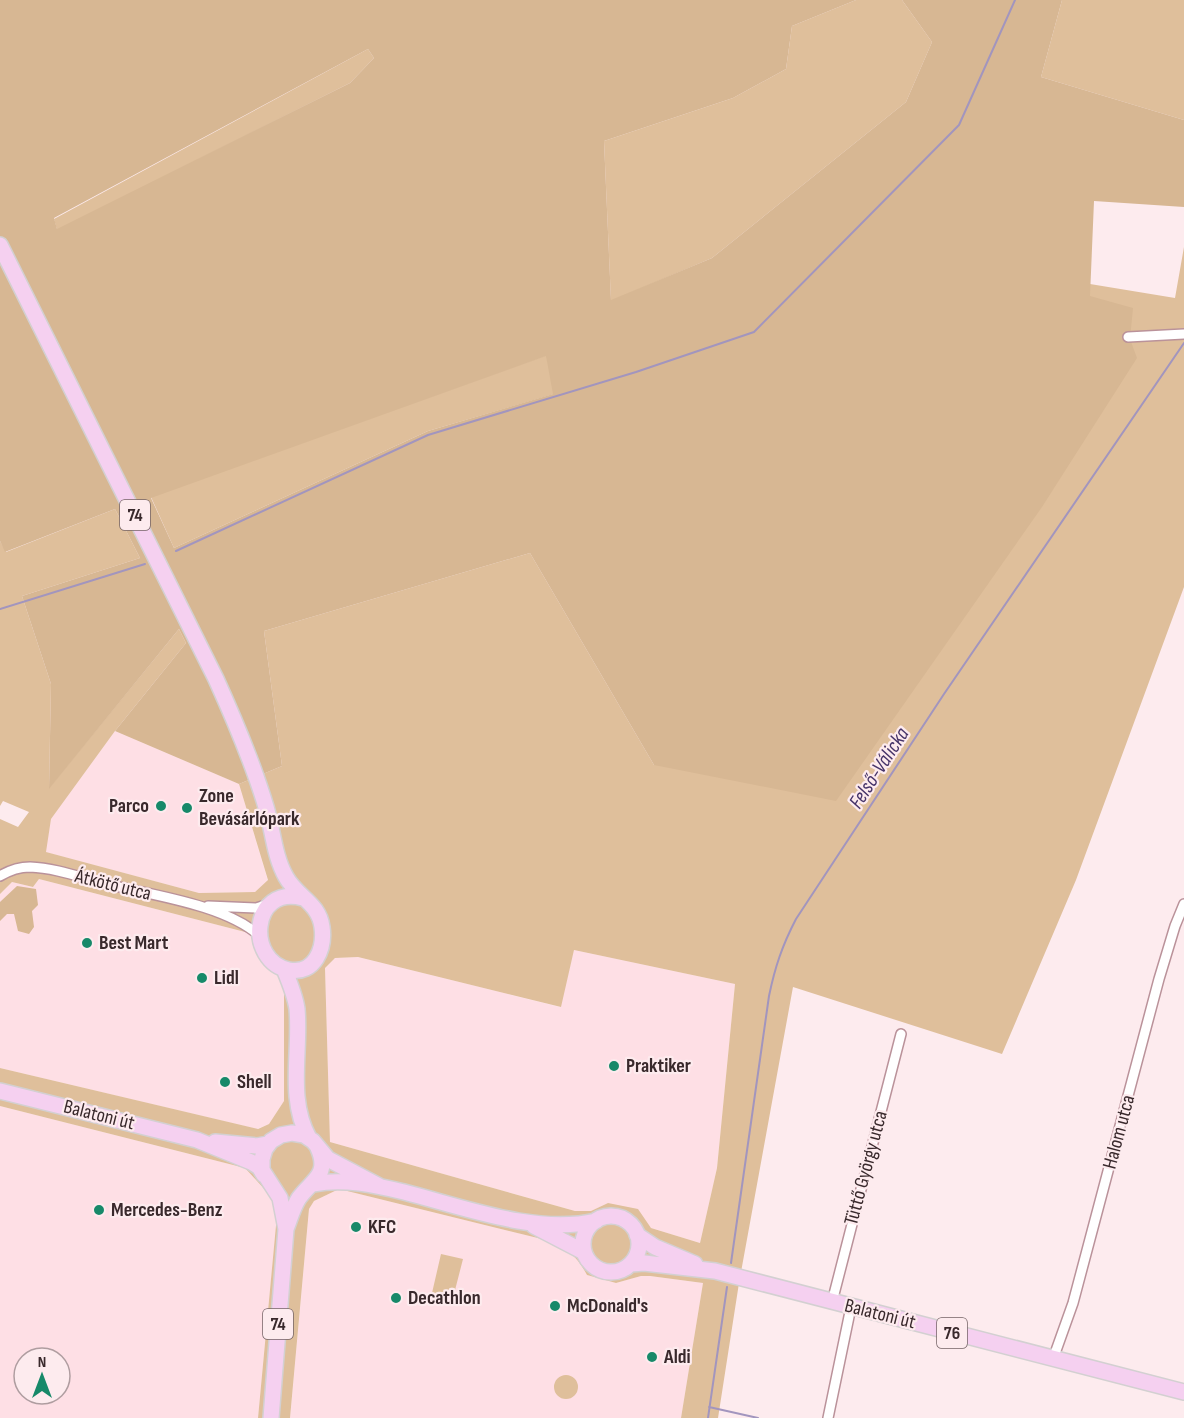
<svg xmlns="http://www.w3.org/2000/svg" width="1184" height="1418" font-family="'Sofia Sans Condensed',sans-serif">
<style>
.built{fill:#fedfe5;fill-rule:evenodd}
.green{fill:#dfbf9b;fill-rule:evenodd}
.forest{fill:#d7b793;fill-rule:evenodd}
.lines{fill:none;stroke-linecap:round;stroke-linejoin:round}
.stream{stroke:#a295be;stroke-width:2}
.street-casing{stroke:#ba929a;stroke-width:12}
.primary-casing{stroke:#d3d0d1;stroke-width:18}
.street{stroke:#fff;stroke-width:9}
.primary{stroke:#f5d0f0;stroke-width:15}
.poi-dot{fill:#178969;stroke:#fdebee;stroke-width:2}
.labels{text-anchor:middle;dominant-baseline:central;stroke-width:4.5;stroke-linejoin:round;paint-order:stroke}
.shield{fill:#fdebee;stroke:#746366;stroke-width:1.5}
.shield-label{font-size:18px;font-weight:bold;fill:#39292c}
.poi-label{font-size:20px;font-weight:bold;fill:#39292c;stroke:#fdebee;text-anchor:start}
.street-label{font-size:20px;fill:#39292c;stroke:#fdebee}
.water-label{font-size:21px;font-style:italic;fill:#473469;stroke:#fdebee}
</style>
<rect width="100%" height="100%" fill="#fdebee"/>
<path class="built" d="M 115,731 L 239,784 L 268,881 L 255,892 L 199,893 L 45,852 L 51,819 Z
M 39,879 L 249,933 L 269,969 L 284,980 L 284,1101 L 269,1124 L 257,1129 L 0,1068 L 0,894 L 12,882 L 33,887 Z
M 574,950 L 735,984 L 717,1168 L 700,1243 L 651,1228 L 608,1203 L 591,1211 L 575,1211 L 330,1142 L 325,968 L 335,958 L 358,957 L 560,1007 Z
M 0,1106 L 245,1168 L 278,1204 L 258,1418 L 0,1418 ZM 24,1358 L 60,1358 L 60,1394 L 24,1394 Z
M 339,1189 L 546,1240 L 570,1251 L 580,1262 L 587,1275 L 616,1283 L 641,1276 L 650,1276 L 703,1283 L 681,1418 L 290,1418 L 309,1209 L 314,1201 Z"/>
<path class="green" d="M 856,0 L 902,0 L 932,42 L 906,102 L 712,258 L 611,301 L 604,141 L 733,98 L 786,69 L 792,26 Z
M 1062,0 L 1184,0 L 1184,120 L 1041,77 Z
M 368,49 L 374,58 L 350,83 L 57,230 L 54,219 Z
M 1184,247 L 1184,587 L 1076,880 L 1002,1054 L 793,987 L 739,1283 L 718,1418 L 681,1418 L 703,1283 L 650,1276 L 641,1276 L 616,1283 L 587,1275 C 576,1254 567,1250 546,1240 L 339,1189 L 314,1201 L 309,1209 L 290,1418 L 258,1418 L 278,1204 L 245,1168 L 0,1106 L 0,1068 L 258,1129 L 269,1124 L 284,1101 L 284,980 L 269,969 L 249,933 L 39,879 L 33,887 L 12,882 L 0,894 L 0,819 L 18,827 L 29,812 L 3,801 L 0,806 L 0,541 L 6,552 L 115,509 L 140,558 L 22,596 L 51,684 L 49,788 L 179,629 L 186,643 L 115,731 L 51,819 L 46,852 L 199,893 L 255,892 L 268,880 L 239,784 L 282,766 L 264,631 L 530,553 L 654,765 L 1090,296 L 1090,284 L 1175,298 ZM 574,950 L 735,984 L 717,1168 L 700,1243 L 651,1228 L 638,1209 L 608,1203 L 591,1211 L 575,1211 L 330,1142 L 325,968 L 335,958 L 358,957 L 561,1007 Z
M 547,355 L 554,394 L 428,431 L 174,548 L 151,497 Z
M 441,1254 L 463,1259 L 453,1298 L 432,1293 Z
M554 1387a12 12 0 1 1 24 0a12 12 0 1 1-24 0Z"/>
<path class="forest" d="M 0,0 L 856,0 L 792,26 L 786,69 L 733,98 L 604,141 L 611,300 L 712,258 L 906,102 L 932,42 L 902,0 L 1062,0 L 1041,77 L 1184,120 L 1184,207 L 1094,201 L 1090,296 L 1133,308 L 1130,339 L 1137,358 L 1042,507 L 836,801 L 654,765 L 530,553 L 264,631 L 282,766 L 239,784 L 115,731 L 186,643 L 179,629 L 49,789 L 51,684 L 22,596 L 140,558 L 115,509 L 5,552 L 0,541 ZM 368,49 L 374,58 L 350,83 L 57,229 L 54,218 ZM 546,356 L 553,394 L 428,431 L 174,548 L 151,498 Z
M 17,886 L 36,889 L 38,905 L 32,911 L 34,927 L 29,934 L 18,931 L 14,914 L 7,914 L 0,921 L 0,902 Z"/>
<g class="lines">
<path class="stream" d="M 176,551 L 428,435 L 636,372 L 754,332 L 959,125 L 1015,0
M 0,609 L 145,564
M 731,1263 L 769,996 C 775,967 782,946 796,919 L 944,694 L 1184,343
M 709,1407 L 758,1418
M 708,1418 L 727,1287"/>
<defs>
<path id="street" d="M 1128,337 L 1184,334
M 0,876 C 10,870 19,867 30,867 C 56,868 82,878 106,884 C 152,895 227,905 261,937
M 208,906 L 256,908 L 269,904
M 832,1302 L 901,1034
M 1053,1359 L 1073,1303 L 1159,979 L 1175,926 L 1184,904
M 828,1418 L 851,1307"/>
<path id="primary" d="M 0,245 L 216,679 C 235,721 253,763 266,807 C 273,830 274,856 286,877 C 297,897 319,903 322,927 C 325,948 315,975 289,970 C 246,962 250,884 303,898
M 284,969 C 289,981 295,995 297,1009 C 301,1052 287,1098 309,1138
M 0,1091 L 197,1140 L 251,1162 L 259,1167 L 264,1175
M 215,1142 L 257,1146 L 268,1144
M 314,1184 C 343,1178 375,1185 404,1192 C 463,1207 536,1235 596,1221
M583 1244a28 28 0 1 1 56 0a28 28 0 1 1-56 0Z
M 534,1226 L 584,1252
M 286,1229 C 290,1219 293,1207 299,1198 C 312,1180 330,1175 318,1148
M 637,1235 L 655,1247 L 695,1264
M 631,1264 L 644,1263 L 715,1271 L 1184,1392
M 271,1418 L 286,1229 L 280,1198 L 262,1170 L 262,1159 L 265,1149 L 271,1141 L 281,1135 L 292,1133 L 304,1135 L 313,1141 L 328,1159 L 379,1186"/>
</defs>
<use href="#street" class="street-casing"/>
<use href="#primary" class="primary-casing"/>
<use href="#street" class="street"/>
<use href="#primary" class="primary"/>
</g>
<g class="poi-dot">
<circle cx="161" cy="806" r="6"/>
<circle cx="187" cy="808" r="6"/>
<circle cx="87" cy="943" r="6"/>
<circle cx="202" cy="978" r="6"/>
<circle cx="614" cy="1066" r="6"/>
<circle cx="225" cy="1082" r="6"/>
<circle cx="99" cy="1210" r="6"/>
<circle cx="356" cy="1227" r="6"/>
<circle cx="396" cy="1298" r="6"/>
<circle cx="555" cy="1306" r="6"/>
<circle cx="652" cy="1357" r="6"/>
</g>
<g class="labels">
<g class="shield">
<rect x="120" y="500" width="30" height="30" rx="4.5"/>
<rect x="263" y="1309" width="30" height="30" rx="4.5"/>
<rect x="937" y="1318" width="30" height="30" rx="4.5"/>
</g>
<g class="shield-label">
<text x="135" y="515">74</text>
<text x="278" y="1324">74</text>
<text x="952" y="1333">76</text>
</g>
<g class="poi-label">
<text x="199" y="796">Zone<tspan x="199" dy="23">Bevásárlópark</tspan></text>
<text x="149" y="806" text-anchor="end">Parco</text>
<text x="99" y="943">Best Mart</text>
<text x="214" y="978">Lidl</text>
<text x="626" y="1066">Praktiker</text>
<text x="237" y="1082">Shell</text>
<text x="111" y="1210">Mercedes-Benz</text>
<text x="368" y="1227">KFC</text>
<text x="408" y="1298">Decathlon</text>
<text x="567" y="1306">McDonald's</text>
<text x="664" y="1357">Aldi</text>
</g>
<g class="street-label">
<text transform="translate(113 885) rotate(14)">Átkötő utca</text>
<text transform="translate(99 1115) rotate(14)">Balatoni út</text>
<text transform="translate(1119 1132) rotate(-75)">Halom utca</text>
<text transform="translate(866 1168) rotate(-75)">Tüttő György utca</text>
<text transform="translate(880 1314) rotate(14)">Balatoni út</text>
</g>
<g class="water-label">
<text transform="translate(879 768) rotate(-57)">Felső-Válicka</text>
</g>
</g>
<g transform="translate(42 1376)"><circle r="28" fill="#fdebee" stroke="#af9da0" stroke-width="1.5"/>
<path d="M0-4.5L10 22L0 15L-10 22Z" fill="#178969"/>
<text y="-9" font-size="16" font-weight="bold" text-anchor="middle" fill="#39292c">N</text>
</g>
</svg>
